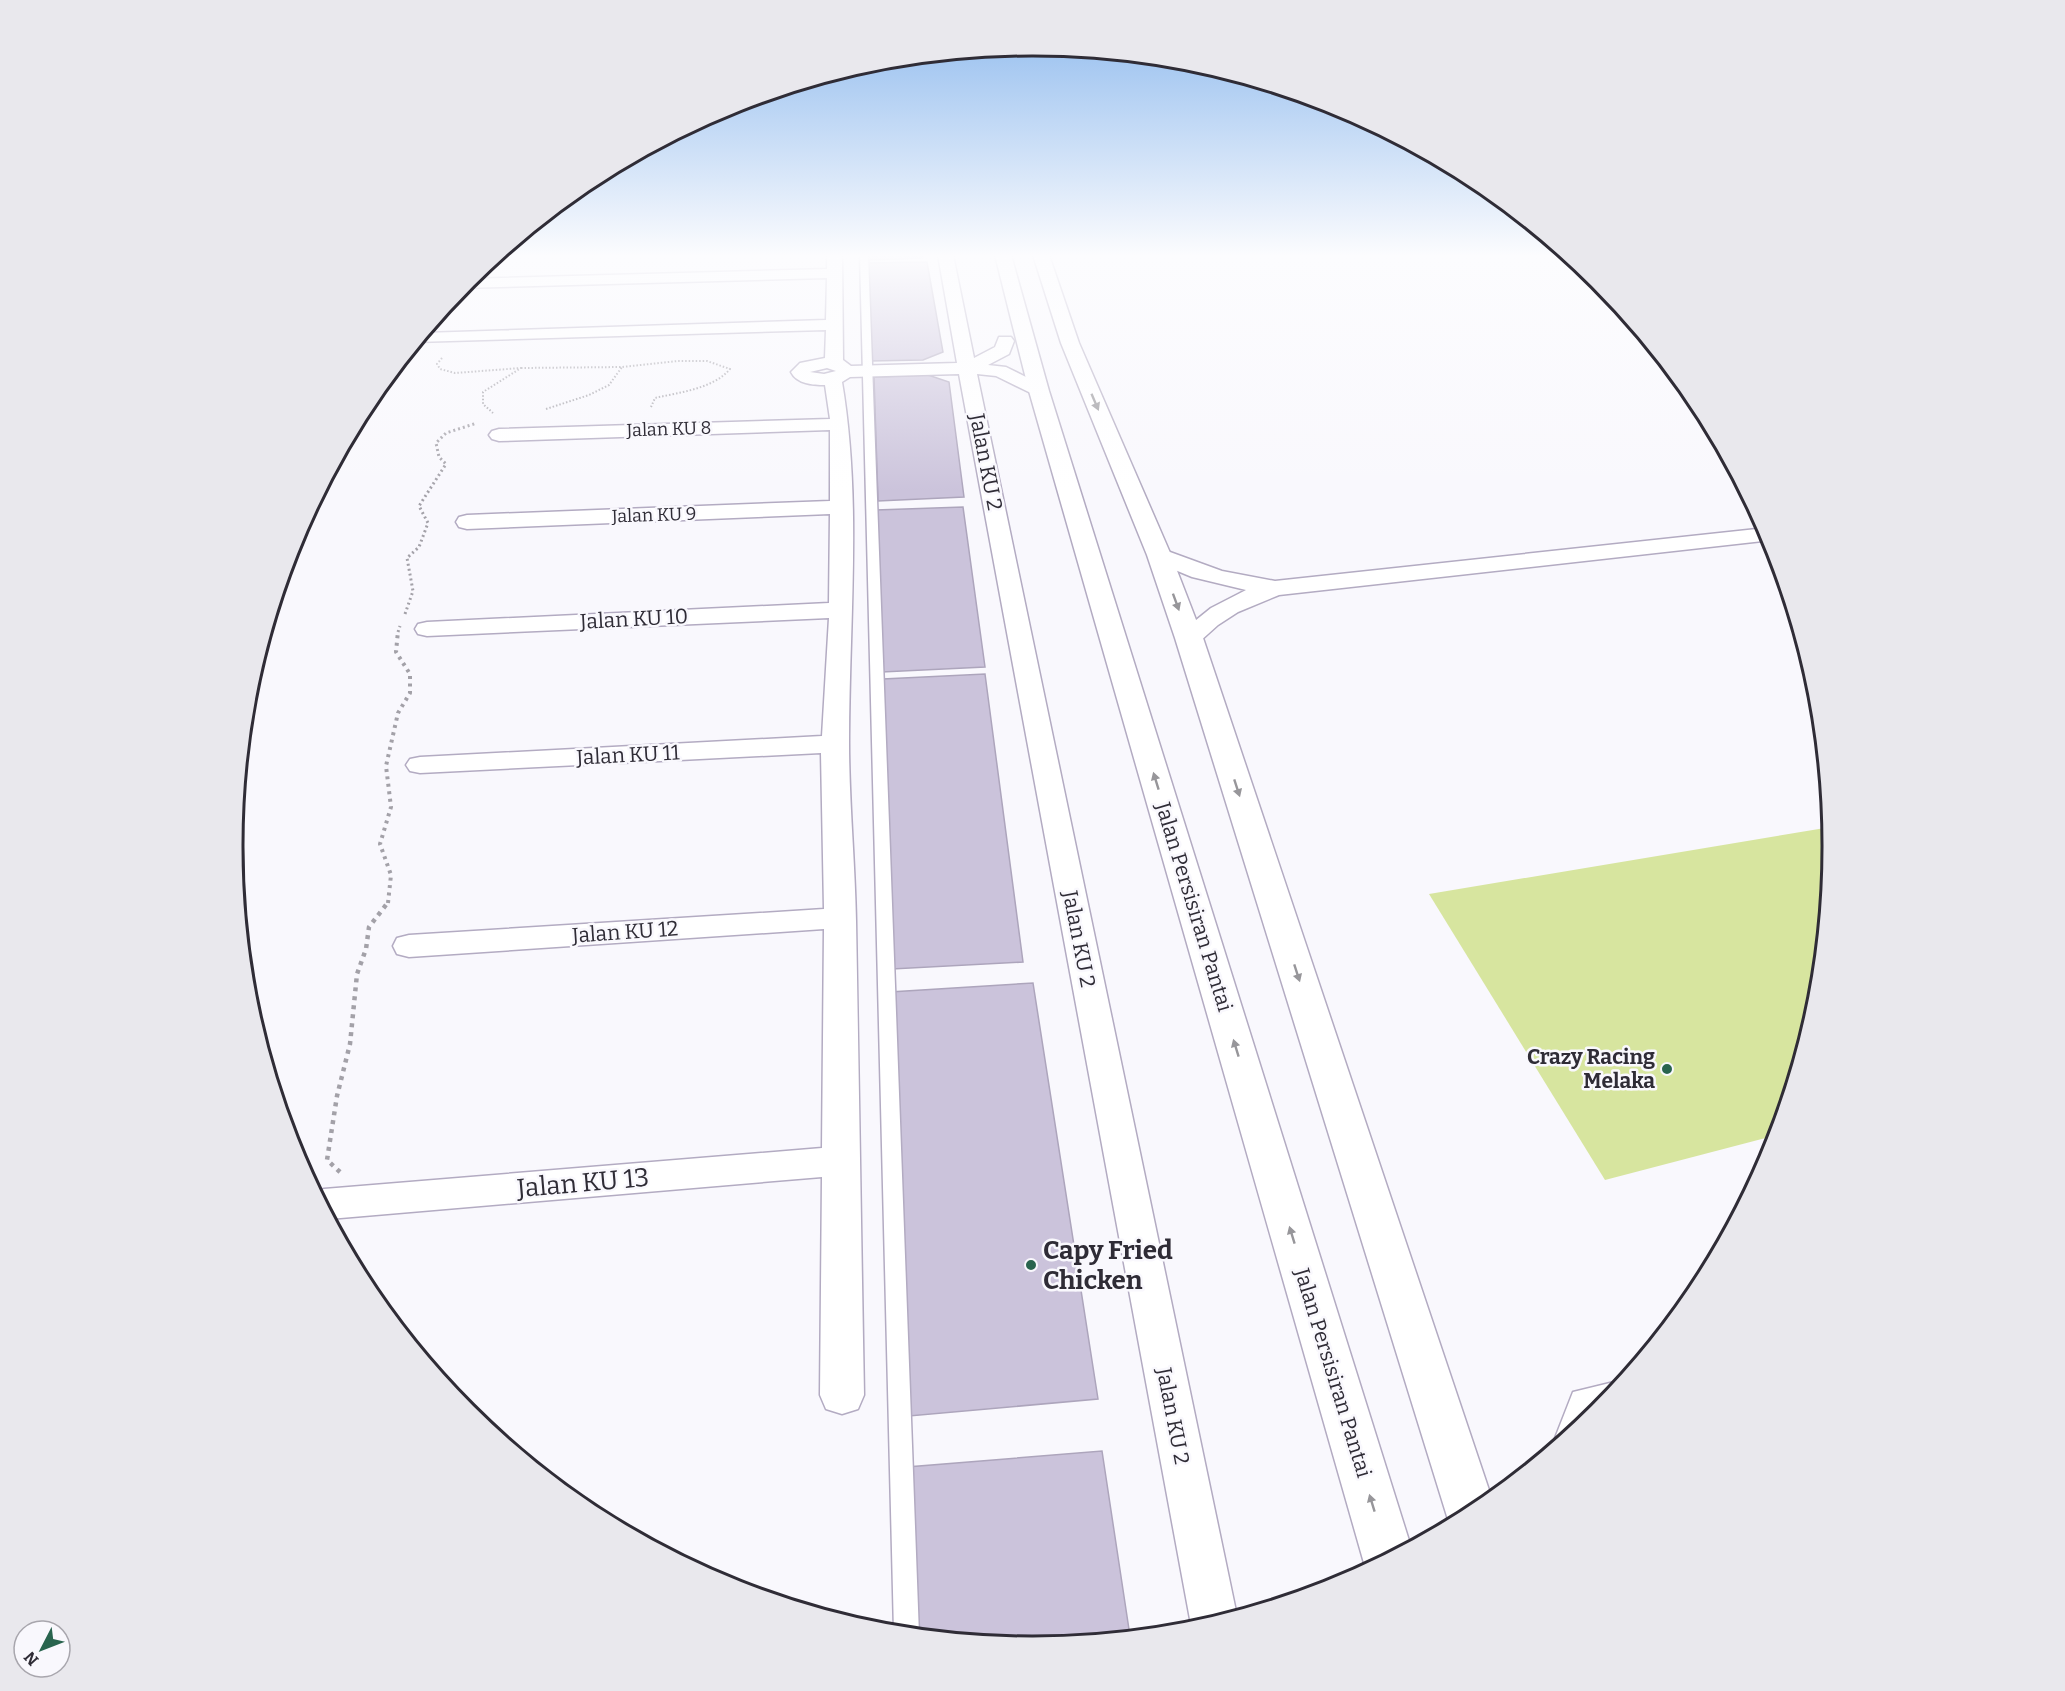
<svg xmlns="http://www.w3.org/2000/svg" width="2065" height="1691" font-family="Bitter,serif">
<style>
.green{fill:#d7e59f}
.building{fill:#cbc3db;stroke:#ada5bc;stroke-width:1.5}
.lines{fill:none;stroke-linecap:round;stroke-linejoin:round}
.service-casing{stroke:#b3abc2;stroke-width:3}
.minor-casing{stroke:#b3abc2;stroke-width:3}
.primary-casing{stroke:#b3abc2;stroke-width:3}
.path-far3{stroke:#a3a1a8;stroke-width:2;stroke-dasharray:1.5 2;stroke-linecap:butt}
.path-far2{stroke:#a3a1a8;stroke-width:3;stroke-dasharray:2 3;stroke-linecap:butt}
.path-far1{stroke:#a3a1a8;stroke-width:4;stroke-dasharray:3 4.5;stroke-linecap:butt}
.path{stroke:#a3a1a8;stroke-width:4.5;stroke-dasharray:4 5;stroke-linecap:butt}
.service{fill:#fff;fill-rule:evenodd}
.minor{fill:#fff;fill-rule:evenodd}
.primary{fill:#fff;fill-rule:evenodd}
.oneway{fill:#97969a}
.poi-dot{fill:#29644e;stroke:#f9f8fd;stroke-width:2}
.labels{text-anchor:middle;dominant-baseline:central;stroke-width:5;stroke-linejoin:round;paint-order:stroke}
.far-street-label{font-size:18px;fill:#2f2c36;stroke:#f9f8fd}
.street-label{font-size:21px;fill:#2f2c36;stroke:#f9f8fd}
.poi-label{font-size:21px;font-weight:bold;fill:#2f2c36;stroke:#f9f8fd;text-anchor:end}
.near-street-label{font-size:26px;fill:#2f2c36;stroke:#f9f8fd}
.near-poi-label{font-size:26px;font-weight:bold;fill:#2f2c36;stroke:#f9f8fd;text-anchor:start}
.rim{fill:none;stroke:#2f2c36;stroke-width:3}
</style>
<rect width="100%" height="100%" fill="#f9f8fd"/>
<path class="green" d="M 1831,827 L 1833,846 L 1818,1002 L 1777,1135 L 1605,1180 L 1429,894 Z"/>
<path class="building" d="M 865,255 L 922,255 L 923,258 L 865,260 Z
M 927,262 L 943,352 L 923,360 L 870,361 L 866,263 Z
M 928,375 L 949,382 L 964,497 L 878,501 L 874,377 Z
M 963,507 L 985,667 L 882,672 L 876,510 Z
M 985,674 L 1023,962 L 892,969 L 883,679 Z
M 1033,983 L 1098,1399 L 909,1416 L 890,992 Z
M 1102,1451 L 1130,1636 L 1032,1646 L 914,1634 L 907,1467 Z"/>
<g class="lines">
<defs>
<path id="service" d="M 860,255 L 868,255 L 919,1635 L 894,1632 Z
M 1614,1382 L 1621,1385 L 1605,1404 L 1589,1407 L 1582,1425 L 1558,1445 L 1555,1438 L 1573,1392 Z"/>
<path id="minor" d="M 827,255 L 842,255 L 843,360 L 851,366 L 957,363 L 938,255 L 953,255 L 974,358 L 995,347 L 999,337 L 1011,337 L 1014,341 L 1009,354 L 988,365 L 1006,367 L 1046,387 L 1048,391 L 1046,395 L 1039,397 L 996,376 L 977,374 L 1237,1616 L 1192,1630 L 959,374 L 850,377 L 842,382 C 862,500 849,623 849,743 C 849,802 855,862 856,921 C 859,1080 861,1237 864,1395 L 858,1409 L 842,1414 L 826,1409 L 820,1395 L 822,1177 L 329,1219 L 314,1192 L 324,1189 L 822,1148 L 824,929 L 409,957 L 397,954 L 393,946 L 397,938 L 409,935 L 824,909 L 821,753 L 420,773 L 410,771 L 406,765 L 410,759 L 420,757 L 822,736 L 829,618 L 427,636 L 418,634 L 415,629 L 418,624 L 427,622 L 829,603 L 830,514 L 467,529 L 459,527 L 456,522 L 459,517 L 467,515 L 830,501 L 830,430 L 499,441 L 492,439 L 489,435 L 492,431 L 499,429 L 830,419 L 825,385 C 813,385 797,384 791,372 L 800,363 L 825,358 L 826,330 L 415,342 L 423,333 L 826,320 L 827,278 L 460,288 L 467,279 L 827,269 ZM 827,368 L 836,371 L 824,374 L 810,372 Z
M 1766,528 L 1772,540 L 1279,595 L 1238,612 L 1218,625 L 1198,643 L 1189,645 L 1180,643 L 1177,638 L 1180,633 L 1211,608 L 1246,590 L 1192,577 L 1151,560 L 1148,555 L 1151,550 L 1159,548 L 1222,571 L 1275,581 Z"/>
<path id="primary" d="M 995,255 L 1011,255 L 1049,391 L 1411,1547 L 1366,1570 L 1029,391 Z
M 1033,255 L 1049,255 L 1079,343 L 1171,555 L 1203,638 L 1492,1499 L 1477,1511 L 1450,1526 L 1175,638 L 1147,555 L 1061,343 Z"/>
</defs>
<use href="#service" class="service-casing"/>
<use href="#minor" class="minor-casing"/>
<use href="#primary" class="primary-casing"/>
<path class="path-far3" d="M 442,358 L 437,364 L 440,369 L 455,373 L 521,368 L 483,392 L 483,404 L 493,413
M 521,368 L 622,367 L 678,361 L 707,361 L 730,369 C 713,389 680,392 655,398 L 651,407
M 546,409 L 589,395 L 609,385 L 622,367"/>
<path class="path-far2" d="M 405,614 L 413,591 L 407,558 L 419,547 L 428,523 L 419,506 L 446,464 L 439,457 L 436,443 L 446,433 L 477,423
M 398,632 L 400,626"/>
<path class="path-far1" d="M 388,903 L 391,875 L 380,844 L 391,807 L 386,766 L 398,713 L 410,693 L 410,674 L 396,652 L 398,631"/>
<path class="path" d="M 340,1172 L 327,1160 L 337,1096 L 350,1044 L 357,974 L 366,949 L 369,927 L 389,901"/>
<use href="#service" class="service"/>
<use href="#minor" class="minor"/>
<use href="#primary" class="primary"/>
</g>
<defs><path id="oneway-solid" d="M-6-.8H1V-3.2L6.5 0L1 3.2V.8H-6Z" transform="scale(1.5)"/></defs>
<g class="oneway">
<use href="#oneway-solid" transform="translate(1095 402) rotate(67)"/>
<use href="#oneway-solid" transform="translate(1176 602) rotate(70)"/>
<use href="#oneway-solid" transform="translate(1156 781) rotate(-107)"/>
<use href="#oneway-solid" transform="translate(1237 788) rotate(72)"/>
<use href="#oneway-solid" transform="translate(1297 973) rotate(72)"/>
<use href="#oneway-solid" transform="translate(1236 1048) rotate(-107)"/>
<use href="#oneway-solid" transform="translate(1292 1235) rotate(-107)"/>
<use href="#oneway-solid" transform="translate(1372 1503) rotate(-107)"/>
</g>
<linearGradient id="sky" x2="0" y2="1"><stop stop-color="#8bb8ed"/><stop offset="0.52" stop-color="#fcfcfe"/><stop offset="1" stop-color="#fcfcfe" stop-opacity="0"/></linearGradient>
<rect width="2065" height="492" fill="url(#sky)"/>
<g class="poi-dot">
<circle cx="1667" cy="1069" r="6"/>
<circle cx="1031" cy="1265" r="6"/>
</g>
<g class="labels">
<g class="far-street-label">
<text transform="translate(669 429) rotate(-2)">Jalan KU 8</text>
<text transform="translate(654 515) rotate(-2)">Jalan KU 9</text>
</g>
<g class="street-label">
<text transform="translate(986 462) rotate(79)">Jalan KU 2</text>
<text transform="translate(634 619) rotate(-3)">Jalan KU 10</text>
<text transform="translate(628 755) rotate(-3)">Jalan KU 11</text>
<text transform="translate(1194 907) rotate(73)">Jalan Persisiran Pantai</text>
<text transform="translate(625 932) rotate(-4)">Jalan KU 12</text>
<text transform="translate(1079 939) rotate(79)">Jalan KU 2</text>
<text transform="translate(1333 1373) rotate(73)">Jalan Persisiran Pantai</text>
<text transform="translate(1173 1416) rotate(79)">Jalan KU 2</text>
</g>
<g class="poi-label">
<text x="1655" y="1057">Crazy Racing<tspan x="1655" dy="24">Melaka</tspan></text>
</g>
<g class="near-street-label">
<text transform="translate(583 1183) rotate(-5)">Jalan KU 13</text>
</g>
<g class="near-poi-label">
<text x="1043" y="1250">Capy Fried<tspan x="1043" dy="30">Chicken</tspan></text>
</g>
</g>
<path d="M0 0H2065V1691H0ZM1032 56H1033A789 789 0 0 1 1822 845V847A789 789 0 0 1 1033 1636H1032A789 789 0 0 1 243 847V845A789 789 0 0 1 1032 56Z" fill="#e9e8ed" fill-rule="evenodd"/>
<path class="rim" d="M1032 56H1033A789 789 0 0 1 1822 845V847A789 789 0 0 1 1033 1636H1032A789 789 0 0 1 243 847V845A789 789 0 0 1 1032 56Z"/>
<g transform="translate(42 1649) rotate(228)"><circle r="28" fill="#f9f8fd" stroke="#a8a6ad" stroke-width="1.5"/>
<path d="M0-4.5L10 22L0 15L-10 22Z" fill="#29644e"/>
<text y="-9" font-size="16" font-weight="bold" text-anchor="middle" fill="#2f2c36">N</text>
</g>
</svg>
